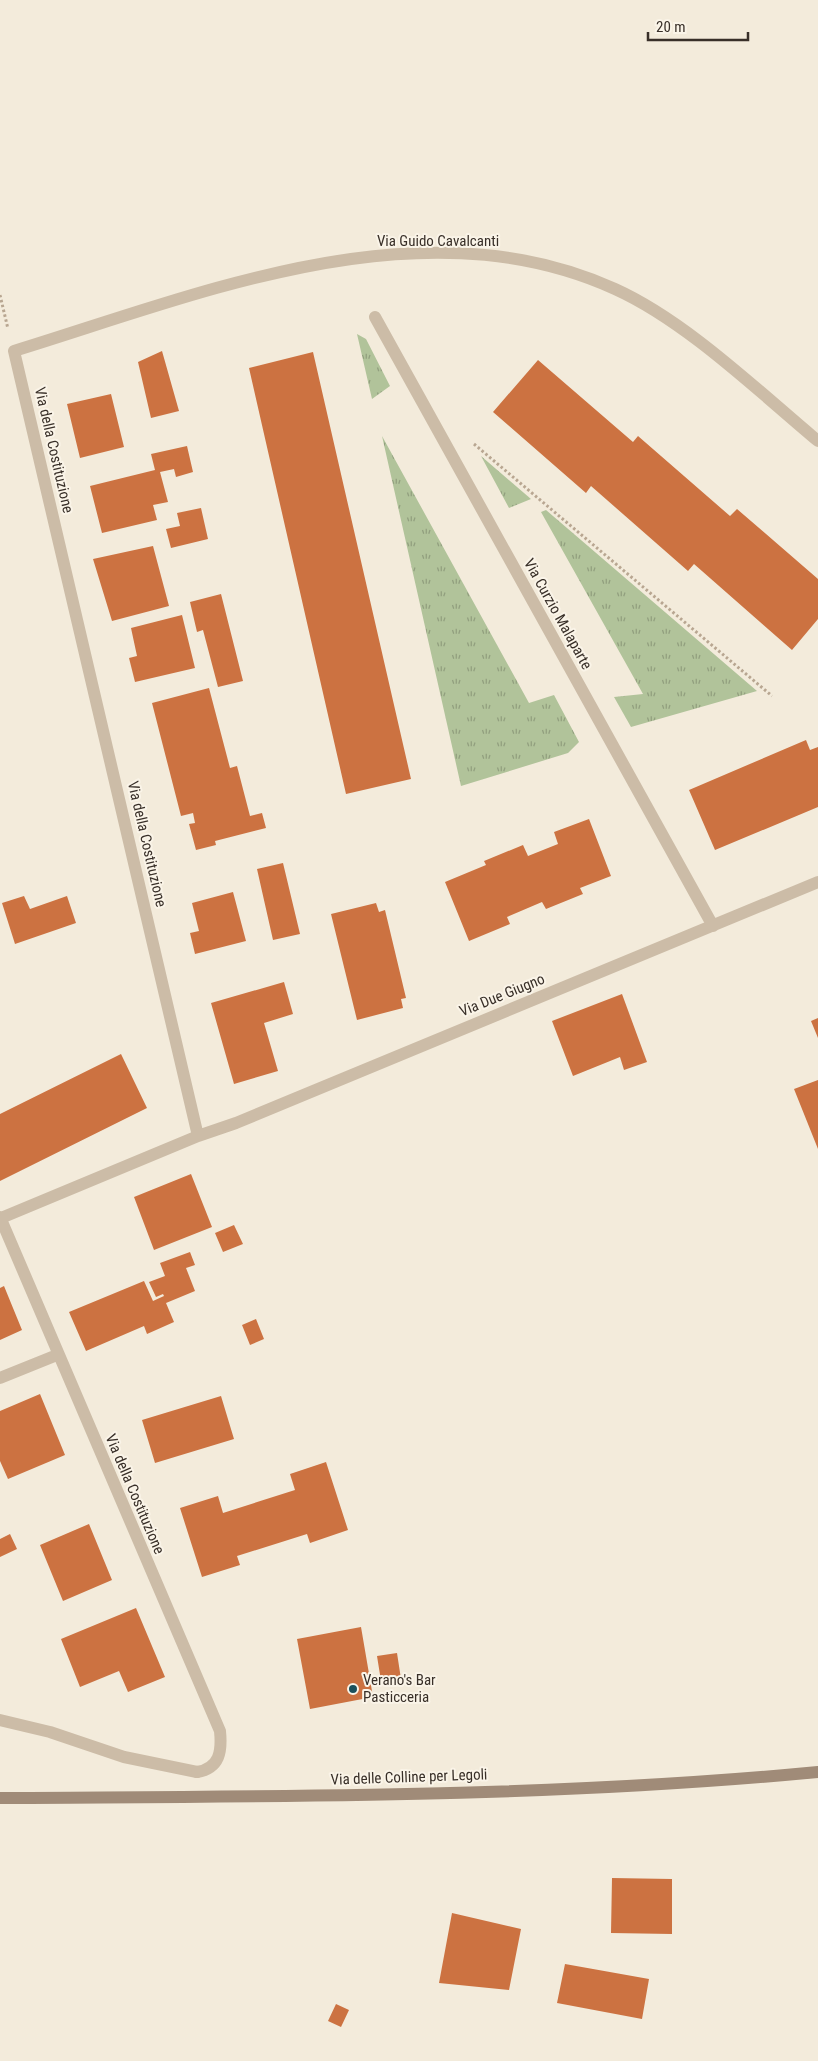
<svg xmlns="http://www.w3.org/2000/svg" width="818" height="2061" font-family="'Roboto Condensed',sans-serif">
<style>
.grass{fill:url(#grass-tufts)}
.building{fill:#cc7241}
.lines{fill:none;stroke-linecap:round;stroke-linejoin:round}
.path{stroke:#b8a691;stroke-width:3;stroke-dasharray:2.5 2.5;stroke-linecap:butt}
.lane{stroke:#ccbca7;stroke-width:12}
.street{stroke:#ccbca7;stroke-width:12}
.secondary{stroke:#a08b78;stroke-width:12}
.poi-dot{fill:#1b505b;stroke:#faf4e8;stroke-width:2}
.labels{text-anchor:middle;dominant-baseline:central;stroke-width:4;stroke-linejoin:round;paint-order:stroke}
.street-label{font-size:15px;fill:#382f28;stroke:#faf4e8}
.poi-label{font-size:15px;fill:#382f28;stroke:#faf4e8;text-anchor:start}
</style>
<defs>
<pattern id="grass-tufts" width="24" height="20" patternUnits="userSpaceOnUse" patternTransform="scale(1.25)"><rect width="24" height="20" fill="#b1c39a"/><path d="M3 7l-1-3M5 7V3M7 7l1-3M15 17l-1-3M17 17v-4M19 17l1-3" fill="none" stroke="#919f7e"/></pattern>
</defs>
<rect width="100%" height="100%" fill="#f3ebdb"/>
<path class="grass" d="M 357,334 L 366,339 L 390,386 L 372,399 Z
M 382,436 L 529,703 L 554,695 L 579,742 L 568,753 L 461,786 Z
M 481,456 L 531,499 L 509,508 Z
M 546,510 L 757,691 L 631,727 L 614,697 L 643,694 L 541,512 Z"/>
<path class="building" d="M 162,351 L 179,411 L 151,418 L 138,362 Z
M 313,352 L 411,779 L 346,794 L 249,368 Z
M 538,360 L 633,442 L 638,436 L 730,516 L 737,509 L 818,579 L 818,619 L 792,650 L 694,564 L 688,571 L 591,486 L 586,493 L 493,412 Z
M 111,394 L 124,447 L 80,458 L 67,404 Z
M 187,446 L 193,472 L 176,477 L 174,469 L 160,472 L 168,502 L 153,505 L 157,520 L 102,533 L 90,486 L 155,470 L 151,454 Z
M 201,508 L 208,539 L 171,548 L 166,529 L 180,526 L 177,513 Z
M 153,546 L 169,606 L 112,621 L 93,559 Z
M 221,594 L 243,681 L 218,687 L 203,630 L 197,632 L 190,602 Z
M 182,615 L 195,668 L 135,682 L 129,658 L 137,656 L 131,628 Z
M 209,688 L 230,768 L 237,766 L 250,816 L 262,813 L 266,828 L 215,841 L 216,845 L 196,850 L 189,824 L 195,823 L 193,813 L 181,816 L 152,703 Z
M 806,740 L 810,750 L 818,747 L 818,807 L 715,850 L 689,790 Z
M 589,819 L 611,876 L 580,888 L 583,894 L 546,909 L 542,902 L 507,917 L 510,924 L 469,941 L 445,882 L 486,865 L 484,861 L 523,845 L 528,856 L 558,844 L 554,832 Z
M 283,863 L 300,934 L 273,940 L 257,869 Z
M 233,892 L 246,941 L 195,954 L 190,933 L 199,931 L 192,903 Z
M 24,896 L 30,909 L 67,896 L 76,923 L 15,944 L 2,903 Z
M 376,903 L 379,912 L 385,910 L 406,998 L 401,999 L 403,1008 L 357,1020 L 331,914 Z
M 284,982 L 293,1014 L 264,1023 L 278,1071 L 234,1084 L 211,1003 Z
M 622,994 L 647,1062 L 624,1070 L 620,1057 L 573,1076 L 552,1021 Z
M 818,1018 L 818,1038 L 811,1021 Z
M 121,1054 L 147,1108 L 0,1181 L 0,1114 Z
M 818,1080 L 818,1149 L 794,1089 Z
M 191,1174 L 212,1227 L 154,1250 L 134,1197 Z
M 234,1225 L 243,1244 L 223,1252 L 215,1233 Z
M 190,1252 L 195,1265 L 186,1268 L 195,1291 L 166,1303 L 174,1322 L 147,1334 L 144,1326 L 86,1351 L 69,1312 L 144,1281 L 153,1301 L 164,1296 L 163,1294 L 156,1297 L 149,1282 L 165,1276 L 160,1263 Z
M 4,1286 L 22,1330 L 0,1340 L 0,1288 Z
M 256,1319 L 264,1339 L 250,1345 L 242,1325 Z
M 40,1394 L 65,1455 L 8,1479 L 0,1461 L 0,1411 Z
M 221,1396 L 234,1439 L 155,1463 L 142,1420 Z
M 326,1462 L 348,1530 L 310,1543 L 307,1534 L 237,1556 L 240,1565 L 202,1577 L 180,1508 L 218,1496 L 223,1513 L 295,1490 L 290,1474 Z
M 89,1524 L 112,1580 L 63,1601 L 40,1545 Z
M 10,1534 L 17,1549 L 0,1557 L 0,1539 Z
M 136,1608 L 165,1677 L 128,1692 L 119,1671 L 80,1687 L 61,1639 Z
M 361,1627 L 373,1697 L 310,1709 L 297,1639 Z
M 397,1653 L 401,1679 L 381,1681 L 377,1656 Z
M 612,1878 L 672,1879 L 672,1934 L 611,1933 Z
M 452,1913 L 521,1929 L 509,1990 L 439,1983 Z
M 565,1964 L 649,1979 L 642,2019 L 557,2003 Z
M 336,2004 L 349,2010 L 341,2027 L 328,2021 Z"/>
<g class="lines">
<path class="path" d="M 0,295 L 8,329
M 474,444 L 772,696"/>
<path class="lane" d="M 0,1720 L 50,1732 L 124,1757 L 197,1772"/>
<path class="street" d="M 375,317 L 713,926
M 198,1136 L 236,1123 L 818,882
M 0,1217 L 220,1731 C 222,1751 220,1768 197,1772
M 1,1218 L 198,1136 L 14,351 C 203,293 421,201 615,289 C 686,321 758,391 818,441
M 0,1378 L 57,1355"/>
<path class="secondary" d="M 0,1798 C 273,1796 546,1798 818,1772"/>
</g>
<circle class="poi-dot" cx="353" cy="1689" r="5"/>
<g class="labels">
<g class="street-label">
<text x="438" y="241">Via Guido Cavalcanti</text>
<text transform="translate(54 450) rotate(77)">Via della Costituzione</text>
<text transform="translate(558 614) rotate(61)">Via Curzio Malaparte</text>
<text transform="translate(147 844) rotate(77)">Via della Costituzione</text>
<text transform="translate(502 995) rotate(-22)">Via Due Giugno</text>
<text transform="translate(135 1494) rotate(67)">Via della Costituzione</text>
<text transform="translate(409 1777) rotate(-2)">Via delle Colline per Legoli</text>
</g>
<g class="poi-label">
<text x="363" y="1680">Verano's Bar<tspan x="363" dy="17">Pasticceria</tspan></text>
</g>
</g>
<path d="M648 32v8h100v-8" fill="none" stroke="#382f28" stroke-width="2.5"/>
<text x="656" y="32" font-size="15" fill="#382f28" stroke="#faf4e8" stroke-width="4" paint-order="stroke">20 m</text>
</svg>
